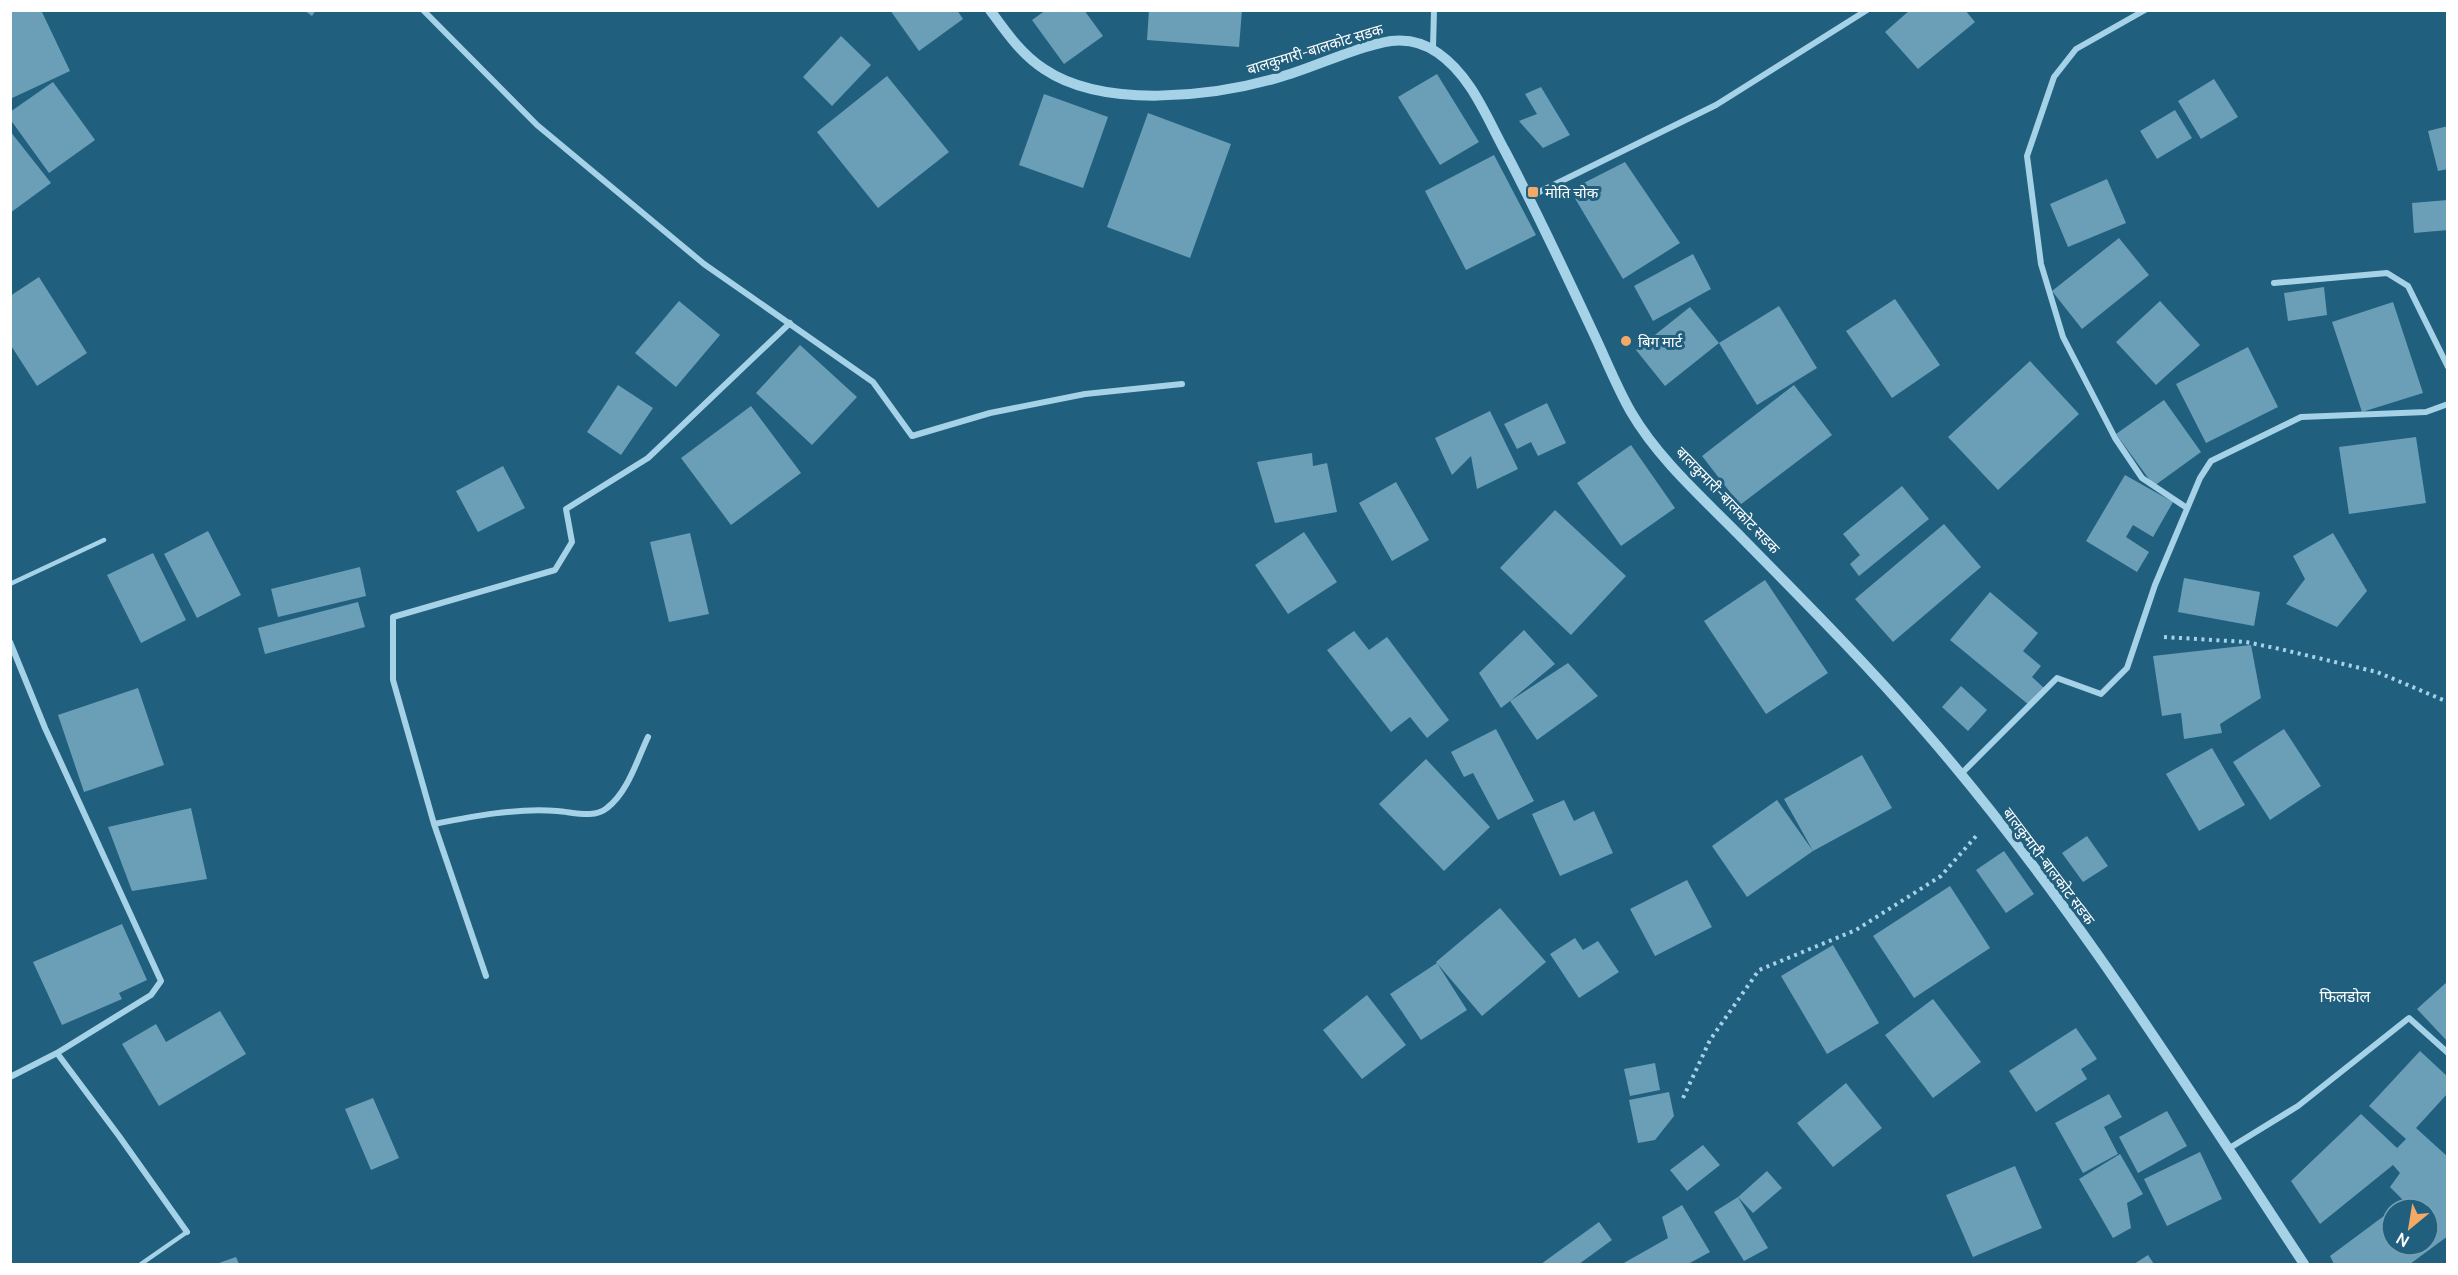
<svg xmlns="http://www.w3.org/2000/svg" width="2458" height="1275" font-family="Manrope,'Noto Sans Devanagari',sans-serif">
<style>
.building{fill:#6b9fb7}
.lines{fill:none;stroke-linecap:round;stroke-linejoin:round}
.path{stroke:#a5d2e7;stroke-width:4;stroke-dasharray:3 4.5;stroke-linecap:butt}
.service{stroke:#a5d2e7;stroke-width:4.5}
.minor{stroke:#a5d2e7;stroke-width:6}
.tertiary{stroke:#a5d2e7;stroke-width:10}
.poi-dot{fill:#f3aa67;stroke:#215f7e;stroke-width:2}
.labels{text-anchor:middle;dominant-baseline:central;stroke-width:6;stroke-linejoin:round;paint-order:stroke}
.street-label{font-size:15px;fill:#fff;stroke:#215f7e}
.poi-label{font-size:15px;fill:#fff;stroke:#215f7e;text-anchor:start}
.neighbourhood-label{font-size:16px;fill:#fff;stroke:#215f7e}
</style>
<rect width="100%" height="100%" fill="#215f7e"/>
<path class="building" d="M 10,10 L 41,10 L 70,71 L 10,99 Z
M 304,10 L 316,10 L 312,16 Z
M 890,10 L 957,10 L 963,19 L 919,51 Z
M 1046,10 L 1084,10 L 1103,36 L 1064,64 L 1032,20 Z
M 1149,10 L 1242,10 L 1239,47 L 1147,40 Z
M 1910,10 L 1965,10 L 1975,22 L 1918,69 L 1885,32 Z
M 841,36 L 871,65 L 832,106 L 803,77 Z
M 1437,74 L 1479,142 L 1440,165 L 1398,97 Z
M 887,76 L 949,152 L 878,208 L 817,132 Z
M 2214,79 L 2238,117 L 2201,139 L 2178,101 Z
M 53,82 L 95,140 L 49,173 L 10,119 L 10,112 Z
M 1541,87 L 1570,135 L 1543,148 L 1519,121 L 1537,114 L 1525,94 Z
M 1044,94 L 1108,117 L 1083,188 L 1019,165 Z
M 2175,110 L 2192,138 L 2157,159 L 2140,131 Z
M 1148,113 L 1231,144 L 1190,258 L 1107,227 Z
M 2448,126 L 2448,169 L 2438,171 L 2428,131 Z
M 10,131 L 51,183 L 10,213 Z
M 1494,155 L 1536,235 L 1466,270 L 1425,191 Z
M 1625,162 L 1680,243 L 1623,279 L 1570,190 Z
M 2107,179 L 2126,223 L 2068,247 L 2050,204 Z
M 2448,200 L 2448,230 L 2414,233 L 2412,203 Z
M 2119,238 L 2149,275 L 2082,329 L 2052,291 Z
M 1693,254 L 1711,289 L 1653,321 L 1634,286 Z
M 39,277 L 87,353 L 37,386 L 10,344 L 10,296 Z
M 2324,287 L 2327,315 L 2288,321 L 2284,293 Z
M 1895,299 L 1940,365 L 1892,398 L 1846,331 Z
M 679,301 L 720,335 L 676,387 L 635,353 Z
M 2160,301 L 2200,345 L 2156,385 L 2116,342 Z
M 2393,302 L 2423,393 L 2362,412 L 2332,322 Z
M 1779,306 L 1817,368 L 1757,405 L 1719,343 L 1665,386 L 1636,350 L 1690,307 L 1719,343 Z
M 800,345 L 857,397 L 812,445 L 756,393 Z
M 2248,347 L 2278,407 L 2206,443 L 2176,384 Z
M 2030,361 L 2079,414 L 1998,490 L 1948,437 Z
M 618,385 L 653,408 L 621,455 L 587,432 Z
M 1794,385 L 1832,435 L 1740,505 L 1702,456 Z
M 2164,400 L 2201,452 L 2154,486 L 2116,434 Z
M 1547,403 L 1566,443 L 1538,456 L 1531,442 L 1517,449 L 1504,424 Z
M 751,406 L 801,473 L 731,525 L 681,458 Z
M 1490,411 L 1518,469 L 1477,489 L 1471,456 L 1452,475 L 1435,438 Z
M 2416,437 L 2426,503 L 2349,514 L 2339,447 Z
M 1631,445 L 1675,508 L 1621,546 L 1577,483 Z
M 1312,453 L 1313,466 L 1327,463 L 1337,512 L 1275,523 L 1257,462 Z
M 503,466 L 525,508 L 478,532 L 456,491 Z
M 2125,475 L 2173,502 L 2153,537 L 2133,525 L 2126,537 L 2149,552 L 2137,572 L 2086,541 Z
M 1396,482 L 1429,540 L 1392,561 L 1359,503 Z
M 1902,486 L 1929,519 L 1859,576 L 1850,564 L 1860,555 L 1843,534 Z
M 1555,510 L 1626,576 L 1571,635 L 1500,568 Z
M 1944,524 L 1981,567 L 1893,642 L 1855,599 Z
M 208,531 L 241,595 L 197,618 L 164,554 Z
M 1304,532 L 1337,582 L 1288,614 L 1255,565 Z
M 690,533 L 709,614 L 669,622 L 650,542 Z
M 2333,533 L 2367,591 L 2337,627 L 2286,604 L 2305,579 L 2293,556 Z
M 153,553 L 186,620 L 141,643 L 107,575 Z
M 360,567 L 366,596 L 278,617 L 271,589 Z
M 2184,578 L 2260,592 L 2254,626 L 2178,612 Z
M 1765,580 L 1828,673 L 1766,714 L 1704,621 Z
M 1990,592 L 2038,633 L 2023,651 L 2041,666 L 2032,677 L 2044,688 L 2029,705 L 1950,640 Z
M 358,602 L 365,627 L 265,654 L 258,628 Z
M 1524,630 L 1555,664 L 1510,701 L 1568,663 L 1598,696 L 1537,740 L 1510,701 L 1501,708 L 1479,673 Z
M 1354,631 L 1369,650 L 1387,637 L 1449,720 L 1427,738 L 1410,717 L 1391,732 L 1327,650 Z
M 2251,645 L 2261,698 L 2220,724 L 2222,733 L 2184,739 L 2181,713 L 2162,716 L 2153,656 Z
M 1961,686 L 1987,710 L 1968,731 L 1942,707 Z
M 138,688 L 164,765 L 84,792 L 58,715 Z
M 1496,729 L 1534,801 L 1498,820 L 1473,773 L 1464,777 L 1451,752 Z
M 2284,729 L 2321,786 L 2270,820 L 2233,762 Z
M 2212,748 L 2245,805 L 2199,831 L 2166,774 Z
M 1862,755 L 1892,808 L 1813,851 L 1784,799 Z
M 1426,759 L 1490,827 L 1444,871 L 1379,804 Z
M 1564,800 L 1574,821 L 1594,811 L 1613,853 L 1560,876 L 1532,814 Z
M 1777,800 L 1813,851 L 1747,897 L 1712,846 Z
M 191,808 L 207,879 L 132,891 L 108,827 Z
M 2087,836 L 2108,866 L 2083,882 L 2062,853 Z
M 2004,851 L 2034,894 L 2006,913 L 1976,870 Z
M 1687,880 L 1712,927 L 1655,956 L 1630,909 Z
M 1950,886 L 1990,948 L 1914,998 L 1873,936 Z
M 1500,908 L 1546,962 L 1482,1016 L 1436,962 Z
M 122,924 L 147,980 L 119,993 L 122,999 L 62,1025 L 33,962 Z
M 1575,938 L 1583,950 L 1598,941 L 1619,972 L 1579,998 L 1550,954 Z
M 1833,945 L 1879,1023 L 1827,1054 L 1781,976 Z
M 1437,963 L 1467,1010 L 1421,1040 L 1390,994 Z
M 2448,981 L 2448,1042 L 2417,1009 Z
M 1367,995 L 1406,1045 L 1362,1079 L 1323,1030 Z
M 1933,999 L 1981,1062 L 1933,1098 L 1885,1035 Z
M 220,1011 L 246,1054 L 159,1106 L 122,1044 L 156,1024 L 166,1042 Z
M 2076,1028 L 2097,1059 L 2081,1069 L 2087,1079 L 2036,1112 L 2009,1071 Z
M 2420,1051 L 2448,1077 L 2448,1093 L 2416,1128 L 2448,1157 L 2448,1236 L 2410,1264 L 2334,1264 L 2330,1256 L 2392,1210 L 2392,1245 L 2428,1245 L 2428,1209 L 2394,1209 L 2404,1201 L 2390,1187 L 2400,1173 L 2393,1165 L 2320,1224 L 2291,1181 L 2361,1114 L 2397,1148 L 2406,1139 L 2369,1106 Z
M 1655,1063 L 1660,1090 L 1630,1096 L 1624,1069 Z
M 1846,1083 L 1882,1128 L 1833,1167 L 1797,1123 Z
M 1669,1092 L 1674,1116 L 1655,1140 L 1638,1143 L 1629,1100 Z
M 2109,1094 L 2122,1117 L 2104,1127 L 2118,1154 L 2083,1173 L 2055,1123 Z
M 373,1098 L 399,1158 L 371,1170 L 345,1109 Z
M 2167,1111 L 2187,1146 L 2138,1173 L 2119,1137 Z
M 1703,1145 L 1720,1165 L 1687,1191 L 1670,1170 Z
M 2200,1152 L 2222,1199 L 2167,1226 L 2144,1179 Z
M 2120,1154 L 2143,1194 L 2127,1203 L 2131,1228 L 2113,1238 L 2079,1179 Z
M 2015,1166 L 2042,1228 L 1973,1257 L 1946,1195 Z
M 1767,1171 L 1782,1188 L 1753,1213 L 1738,1197 L 1768,1248 L 1744,1261 L 1714,1212 L 1738,1197 Z
M 1682,1205 L 1710,1252 L 1688,1264 L 1622,1264 L 1668,1238 L 1662,1217 Z
M 1599,1222 L 1612,1240 L 1579,1264 L 1541,1264 Z
M 2148,1255 L 2154,1264 L 2134,1264 Z
M 236,1257 L 239,1264 L 216,1264 Z"/>
<g class="lines">
<path class="path" d="M 2164,637 L 2246,642 L 2280,649 L 2377,672 L 2448,702
M 1683,1098 L 1710,1040 L 1759,970 L 1856,930 L 1941,876 L 1977,835"/>
<path class="service" d="M 10,584 L 104,540
M 141,1264 L 187,1232"/>
<path class="minor" d="M 423,10 L 537,125 L 704,264 L 873,382 L 912,436 L 990,413 L 1085,394 L 1182,384
M 2145,10 L 2076,49 L 2054,77 L 2027,156 L 2041,264 L 2063,337 L 2115,438 L 2142,478 L 2187,508
M 1433,48 L 1434,10
M 1529,197 L 1716,105 L 1867,10
M 2274,283 L 2387,273 L 2408,286 L 2448,367
M 10,642 L 45,728 L 161,981 L 151,995 L 57,1053 L 119,1136 L 187,1232
M 1961,774 L 2057,678 L 2101,694 L 2127,668 L 2155,585 L 2200,478 L 2211,461 L 2301,417 L 2426,412 L 2448,404
M 434,824 C 474,816 515,808 557,811 C 573,812 594,819 607,808 C 628,792 637,760 648,737
M 486,976 L 434,824 L 393,680 L 393,617 L 555,570 L 572,542 L 566,509 L 648,458 L 790,323
M 10,1077 L 57,1053
M 2228,1149 L 2298,1106 L 2409,1018 L 2448,1053"/>
<path class="tertiary" d="M 990,10 C 1006,32 1021,54 1044,69 C 1103,109 1211,97 1277,78 C 1314,68 1354,47 1391,41 C 1408,39 1424,43 1438,53 C 1471,76 1486,116 1505,151 C 1536,210 1564,270 1592,330 C 1605,357 1616,386 1631,412 C 1659,460 1704,499 1743,539 C 1804,601 1865,662 1922,728 C 2066,893 2184,1082 2304,1264"/>
</g>
<g class="poi-dot">
<rect x="1527" y="186" width="12" height="12" rx="3"/>
<circle cx="1626" cy="341" r="6"/>
</g>
<g class="labels">
<g class="street-label">
<text transform="translate(1315 49) rotate(-17)">बालकुमारी-बालकोट सडक</text>
<text transform="translate(1728 500) rotate(46)">बालकुमारी-बालकोट सडक</text>
<text transform="translate(2049 866) rotate(53)">बालकुमारी-बालकोट सडक</text>
</g>
<g class="poi-label">
<text x="1545" y="192">मोति चोक</text>
<text x="1638" y="341">बिग मार्ट</text>
</g>
<g class="neighbourhood-label">
<text x="2345" y="996">फिलडोल</text>
</g>
</g>
<rect width="2458" height="1275" fill="none" stroke="#ffffff" stroke-width="24"/>
<g transform="translate(2410 1227) rotate(210)"><circle r="28" fill="#215f7e" stroke="#7a9fb2" stroke-width="1.5"/>
<path d="M0-4.5L10 22L0 15L-10 22Z" fill="#f3aa67"/>
<text y="-9" font-size="16" font-weight="bold" text-anchor="middle" fill="#ffffff">N</text>
</g>
</svg>
